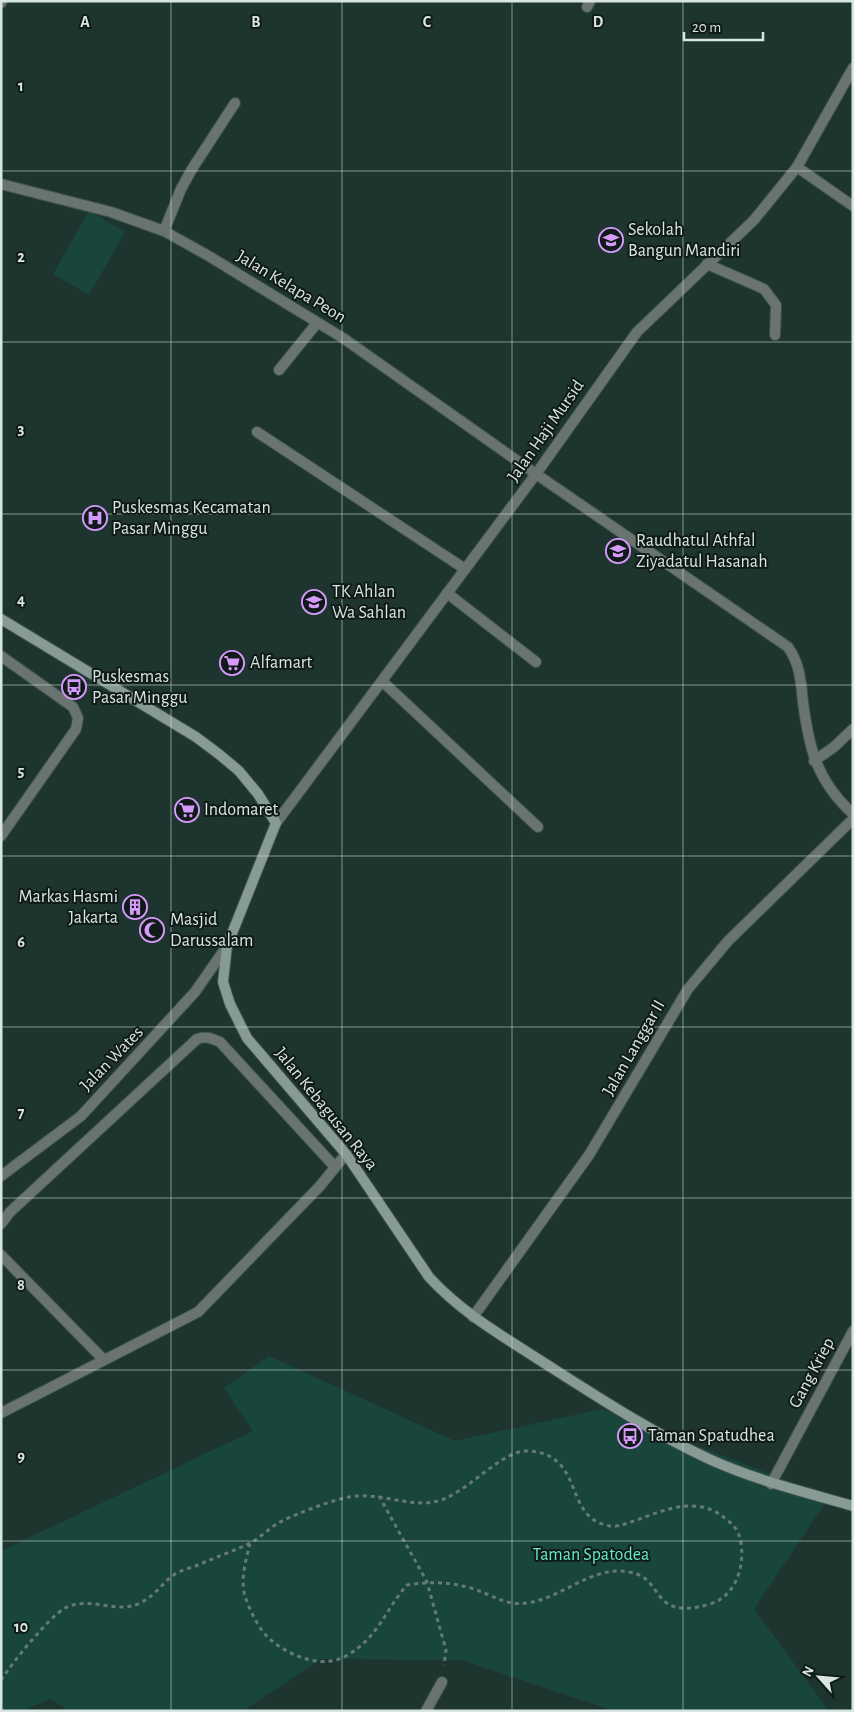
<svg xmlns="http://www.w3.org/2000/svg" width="854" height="1712" font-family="'Alegreya Sans',sans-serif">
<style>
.green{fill:#18463b}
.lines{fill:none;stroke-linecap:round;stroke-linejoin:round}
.service-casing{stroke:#3c514c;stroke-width:12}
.minor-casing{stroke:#3c514c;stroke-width:12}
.tertiary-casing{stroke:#3c514c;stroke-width:12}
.secondary-casing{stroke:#3c514c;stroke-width:12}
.path{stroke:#667a74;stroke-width:3;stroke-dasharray:4 4;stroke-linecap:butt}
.service{stroke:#697470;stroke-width:10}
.minor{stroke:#697470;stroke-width:10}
.tertiary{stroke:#697470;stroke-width:10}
.secondary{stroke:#889a94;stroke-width:10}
.grid{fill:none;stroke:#d8e6e2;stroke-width:1;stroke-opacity:0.55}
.labels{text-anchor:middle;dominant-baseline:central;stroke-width:4;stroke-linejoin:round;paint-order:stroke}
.poi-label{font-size:18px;fill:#d8e6e2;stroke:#101a18;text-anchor:start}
.street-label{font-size:18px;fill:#d8e6e2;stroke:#101a18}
.park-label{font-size:18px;fill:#65eaca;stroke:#101a18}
.grid-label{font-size:16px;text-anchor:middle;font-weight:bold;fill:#d8e6e2;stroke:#101a18;stroke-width:4;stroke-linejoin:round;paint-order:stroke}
</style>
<rect width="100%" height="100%" fill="#1e352f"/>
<path class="green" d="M 89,211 L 125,232 L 89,295 L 53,274 Z
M 269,1356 L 455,1441 L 602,1409 L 829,1497 L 754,1609 L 829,1711 L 614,1711 L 461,1660 L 321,1659 L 243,1711 L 69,1711 L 51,1699 L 21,1711 L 1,1711 L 1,1551 L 253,1431 L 224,1388 Z"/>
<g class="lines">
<defs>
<path id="service" d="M 707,264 L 764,289 L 776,305 L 775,335"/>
<path id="minor" d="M 1,3 L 2,1
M 587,7 L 590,1
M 797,167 L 853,206
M 1,184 L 111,212 L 164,231 L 207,255 L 343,338 L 536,474 L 788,647 C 800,664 801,682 803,702 C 809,749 817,781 853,814
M 164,231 L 181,189 L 192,169 L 235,103
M 279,370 L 317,323
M 257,432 L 465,569
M 447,593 L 536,662
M 1,656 L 73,707 L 78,718 L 76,729 L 1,836
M 382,681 L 538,827
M 814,761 L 834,747 L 853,729
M 1,1176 L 81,1116 L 195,992 L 227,946
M 1,1224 L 10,1212 L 197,1039 C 206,1036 211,1038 220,1042 L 335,1167
M 1,1255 L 104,1360
M 473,1317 L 589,1155 L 688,989 L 728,941 L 853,819
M 1,1413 L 198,1312 L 320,1186 L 346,1154
M 771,1484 L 853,1331
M 426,1711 L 442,1682"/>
<path id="tertiary" d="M 276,823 L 536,474 L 637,332 L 754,220 L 797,167 L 853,68"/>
<path id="secondary" d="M 1,619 L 196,737 L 220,755 L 239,771 L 258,794 L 276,823 L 227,946 L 223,982 L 230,1004 L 247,1038 L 346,1154 L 429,1277 C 460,1311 499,1334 538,1359 C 593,1394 649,1431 709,1459 C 755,1480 804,1492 853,1506"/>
</defs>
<use href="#service" class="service-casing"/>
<use href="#minor" class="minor-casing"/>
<use href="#tertiary" class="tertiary-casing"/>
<use href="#secondary" class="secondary-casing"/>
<path class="path" d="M 379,1496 L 427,1582 L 446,1650 L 444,1665
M 1,1680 C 13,1662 48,1618 65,1608 C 90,1595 116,1615 140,1603 C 155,1596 162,1583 175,1574 C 181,1570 191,1568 198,1565 C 214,1558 231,1552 246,1545 C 258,1540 267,1530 278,1523 C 295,1514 325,1503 344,1498 C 377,1490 404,1507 433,1502 C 464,1498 501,1449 528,1451 C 585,1454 563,1515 606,1525 C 614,1528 622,1525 631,1522 C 660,1512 694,1495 722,1516 C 728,1520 737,1528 739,1535 C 747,1560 738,1596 710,1604 C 648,1622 666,1577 629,1572 C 591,1565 562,1599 526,1603 C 508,1606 493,1596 477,1590 C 453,1582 432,1581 407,1585 C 385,1610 379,1637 346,1656 C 323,1669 292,1657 272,1641 C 260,1632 250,1611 245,1596 C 240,1580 246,1559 250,1544"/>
<use href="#service" class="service"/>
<use href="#minor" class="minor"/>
<use href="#tertiary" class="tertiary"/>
<use href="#secondary" class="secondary"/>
</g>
<path class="grid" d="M 171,1 L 171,1711M 342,1 L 342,1711M 512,1 L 512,1711M 683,1 L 683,1711M 1,171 L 853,171M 1,342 L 853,342M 1,514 L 853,514M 1,685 L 853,685M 1,856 L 853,856M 1,1027 L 853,1027M 1,1198 L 853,1198M 1,1370 L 853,1370M 1,1541 L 853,1541"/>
<defs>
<symbol id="school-ring" viewBox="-11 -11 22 22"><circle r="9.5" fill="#101a18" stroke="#d69bfa" stroke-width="1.5"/><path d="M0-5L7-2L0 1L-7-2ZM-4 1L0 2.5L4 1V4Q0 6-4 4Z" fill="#d69bfa"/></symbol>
<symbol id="hospital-ring" viewBox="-11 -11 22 22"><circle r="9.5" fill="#101a18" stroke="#d69bfa" stroke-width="1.5"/><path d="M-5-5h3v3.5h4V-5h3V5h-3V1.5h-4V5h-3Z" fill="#d69bfa"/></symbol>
<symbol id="supermarket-ring" viewBox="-11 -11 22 22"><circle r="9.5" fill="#101a18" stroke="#d69bfa" stroke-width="1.5"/><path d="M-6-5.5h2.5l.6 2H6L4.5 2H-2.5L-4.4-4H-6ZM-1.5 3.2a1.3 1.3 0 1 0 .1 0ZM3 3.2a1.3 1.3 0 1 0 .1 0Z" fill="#d69bfa"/></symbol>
<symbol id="bus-ring" viewBox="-11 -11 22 22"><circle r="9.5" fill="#101a18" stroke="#d69bfa" stroke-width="1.5"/><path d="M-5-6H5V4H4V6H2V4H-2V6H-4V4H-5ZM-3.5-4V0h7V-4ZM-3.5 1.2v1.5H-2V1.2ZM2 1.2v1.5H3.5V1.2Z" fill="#d69bfa"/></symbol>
<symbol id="building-ring" viewBox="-11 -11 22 22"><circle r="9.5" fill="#101a18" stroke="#d69bfa" stroke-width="1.5"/><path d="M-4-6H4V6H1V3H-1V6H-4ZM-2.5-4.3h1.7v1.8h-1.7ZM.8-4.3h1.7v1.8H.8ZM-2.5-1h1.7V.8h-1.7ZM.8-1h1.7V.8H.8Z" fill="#d69bfa"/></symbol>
<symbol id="mosque-ring" viewBox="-11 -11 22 22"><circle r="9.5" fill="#101a18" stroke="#d69bfa" stroke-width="1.5"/><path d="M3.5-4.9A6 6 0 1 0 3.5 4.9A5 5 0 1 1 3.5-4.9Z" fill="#d69bfa"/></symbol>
</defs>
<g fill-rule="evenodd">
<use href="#school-ring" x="597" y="226" width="28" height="28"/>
<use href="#hospital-ring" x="81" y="504" width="28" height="28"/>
<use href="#school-ring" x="604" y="537" width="28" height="28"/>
<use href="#school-ring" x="300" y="588" width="28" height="28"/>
<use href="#supermarket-ring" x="218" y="649" width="28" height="28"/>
<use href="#bus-ring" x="60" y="673" width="28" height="28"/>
<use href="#supermarket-ring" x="173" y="796" width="28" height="28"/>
<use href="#building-ring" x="121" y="893" width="28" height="28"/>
<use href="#mosque-ring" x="138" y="916" width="28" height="28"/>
<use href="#bus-ring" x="616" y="1422" width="28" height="28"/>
</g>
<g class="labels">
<g class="poi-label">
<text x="628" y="230">Sekolah<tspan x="628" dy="21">Bangun Mandiri</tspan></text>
<text x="112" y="508">Puskesmas Kecamatan<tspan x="112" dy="21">Pasar Minggu</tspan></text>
<text x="636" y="541">Raudhatul Athfal<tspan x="636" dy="21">Ziyadatul Hasanah</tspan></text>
<text x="332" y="592">TK Ahlan<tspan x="332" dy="21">Wa Sahlan</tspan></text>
<text x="250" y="663">Alfamart</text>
<text x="92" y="677">Puskesmas<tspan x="92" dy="21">Pasar Minggu</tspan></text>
<text x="204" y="810">Indomaret</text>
<text x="118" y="897" text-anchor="end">Markas Hasmi<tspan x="118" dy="21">Jakarta</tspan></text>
<text x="170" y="920">Masjid<tspan x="170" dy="21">Darussalam</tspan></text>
<text x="648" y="1436">Taman Spatudhea</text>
</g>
<g class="street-label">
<text transform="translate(291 287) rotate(31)">Jalan Kelapa Peon</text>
<text transform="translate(546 431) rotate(-55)">Jalan Haji Mursid</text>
<text transform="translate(634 1048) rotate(-60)">Jalan Langgar II</text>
<text transform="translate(112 1059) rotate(-46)">Jalan Wates</text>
<text transform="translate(326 1109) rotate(51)">Jalan Kebagusan Raya</text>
<text transform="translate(812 1373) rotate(-62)">Gang Kriep</text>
</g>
<g class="park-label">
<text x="591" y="1555">Taman Spatodea</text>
</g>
</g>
<g class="grid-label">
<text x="85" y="27">A</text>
<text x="256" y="27">B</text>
<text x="427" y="27">C</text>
<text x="598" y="27">D</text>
<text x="21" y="91">1</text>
<text x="21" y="262">2</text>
<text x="21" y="434">3</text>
<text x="21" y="605">4</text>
<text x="21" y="776">5</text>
<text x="21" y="947">6</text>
<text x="21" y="1118">7</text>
<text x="21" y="1290">8</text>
<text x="21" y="1461">9</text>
<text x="21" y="1632">10</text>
</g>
<rect width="854" height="1712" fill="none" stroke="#d8e6e2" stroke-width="5"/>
<g transform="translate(819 1677) rotate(297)" stroke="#101a18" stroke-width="4" paint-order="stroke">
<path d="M0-4L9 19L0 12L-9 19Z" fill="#d8e6e2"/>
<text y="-8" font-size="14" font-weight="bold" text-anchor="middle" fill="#d8e6e2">N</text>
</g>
<path d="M684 32v8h79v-8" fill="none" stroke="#d8e6e2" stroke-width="2.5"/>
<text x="692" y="32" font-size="15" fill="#d8e6e2" stroke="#101a18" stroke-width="4" paint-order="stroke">20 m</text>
</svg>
